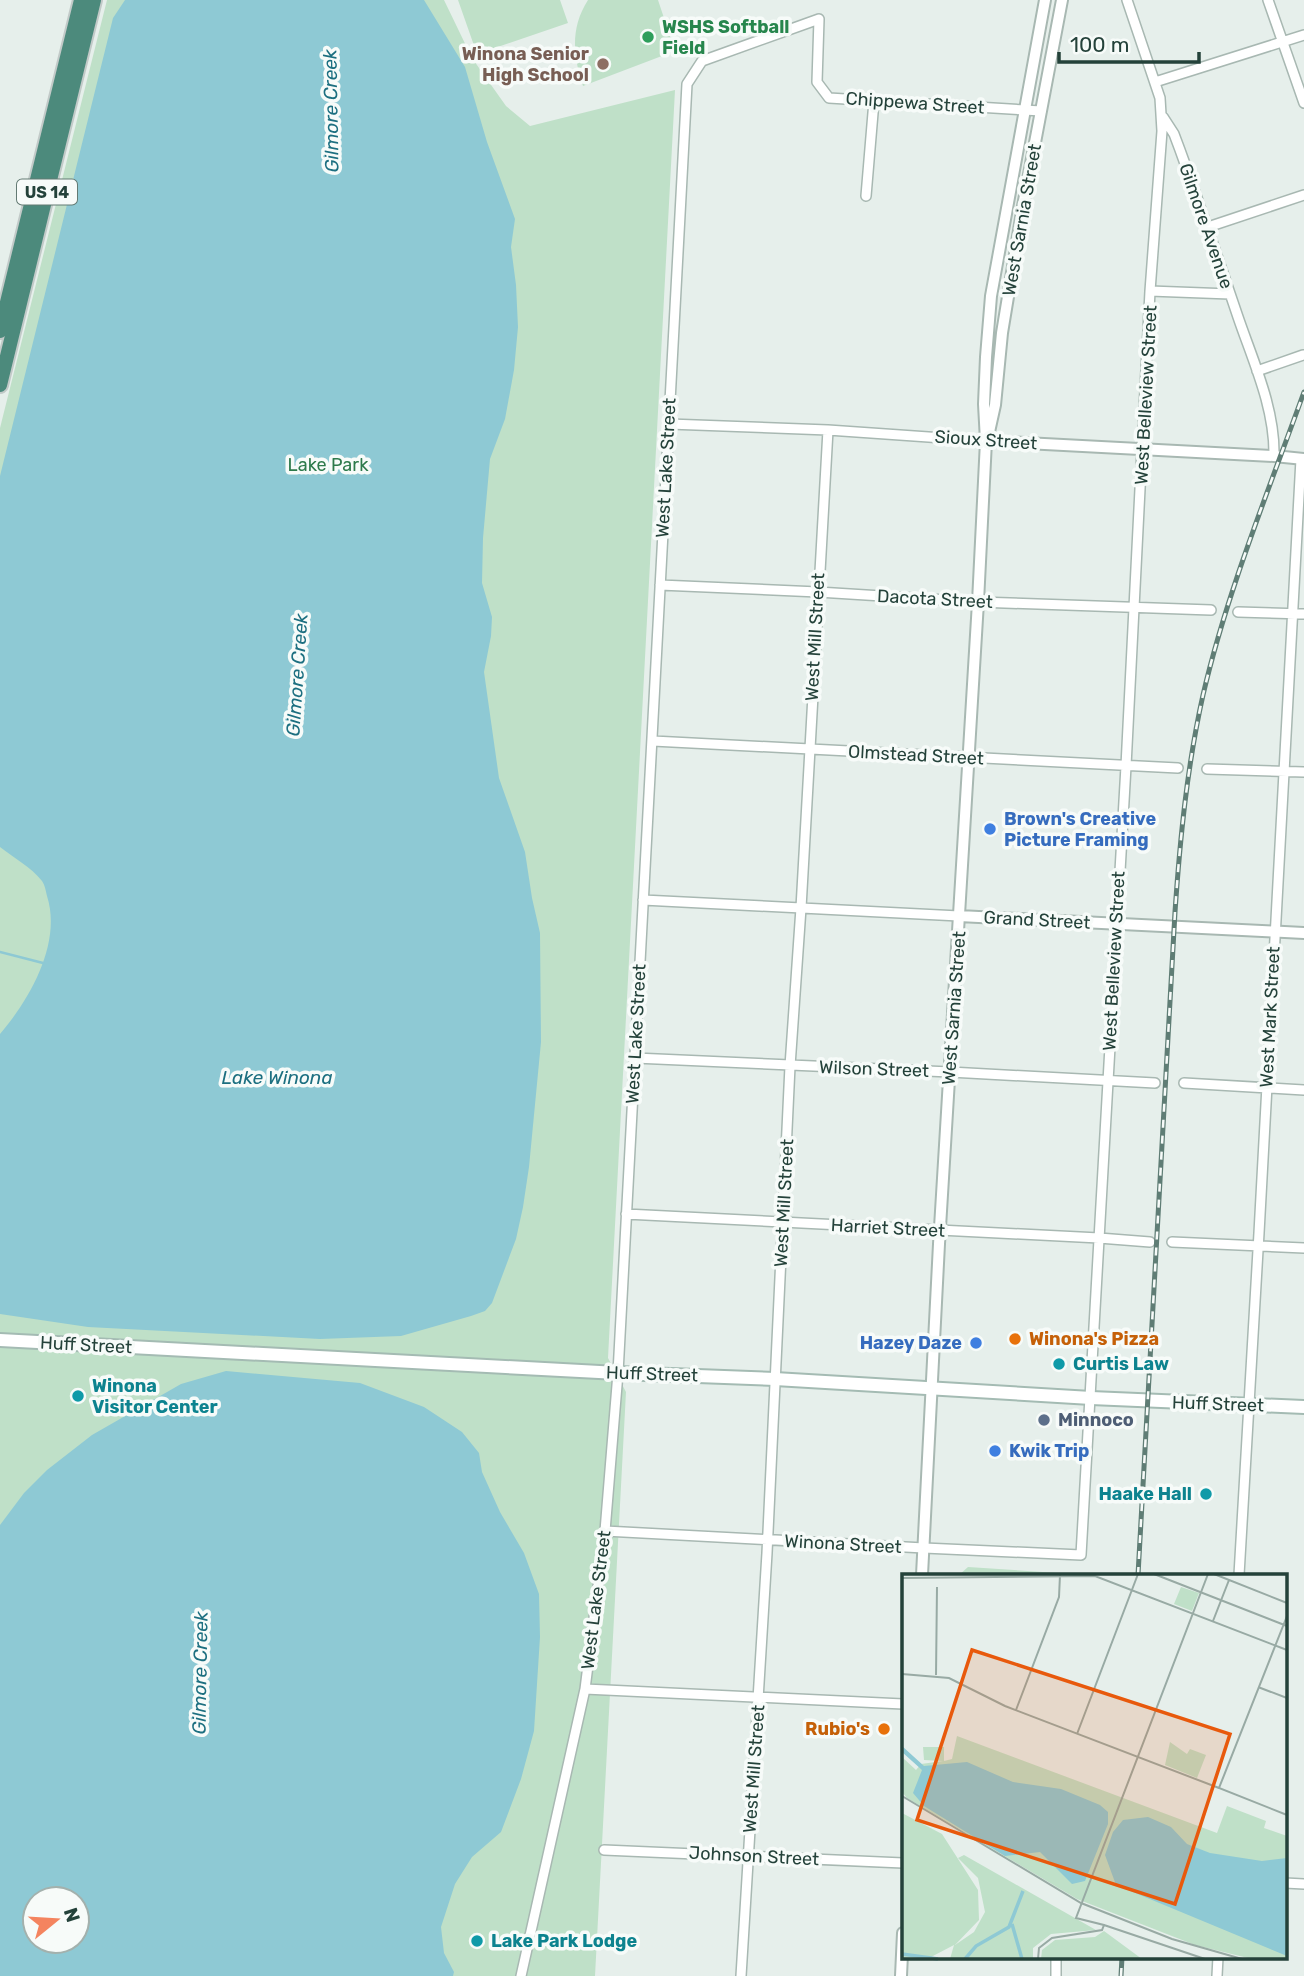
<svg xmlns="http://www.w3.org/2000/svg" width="1304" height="1976" font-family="Rubik,sans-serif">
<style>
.green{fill:#bfe0c8;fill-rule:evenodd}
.water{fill:#8ec9d4;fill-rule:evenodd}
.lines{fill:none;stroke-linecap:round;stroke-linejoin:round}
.stream{stroke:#8ec9d4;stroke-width:2.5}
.minor-casing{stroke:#a8b8b2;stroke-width:12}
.tertiary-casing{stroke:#a8b8b2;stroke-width:14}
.secondary-casing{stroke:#a4bbb3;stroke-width:16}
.trunk-casing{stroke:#c2cac8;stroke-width:18}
.minor{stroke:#fff;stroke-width:9}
.tertiary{stroke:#fff;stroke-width:10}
.secondary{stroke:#fff;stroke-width:12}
.trunk{stroke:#4c8a7c;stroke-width:14}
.rail-casing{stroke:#5f7d75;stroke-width:5}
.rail{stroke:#f7fbf9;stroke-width:2.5;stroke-dasharray:8;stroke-linecap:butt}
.leisure-dot{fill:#2e9e5b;stroke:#f7fbf9;stroke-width:2.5}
.education-dot{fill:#8d6e63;stroke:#f7fbf9;stroke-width:2.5}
.shop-dot{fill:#3f7fe0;stroke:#f7fbf9;stroke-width:2.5}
.food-dot{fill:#e8710a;stroke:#f7fbf9;stroke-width:2.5}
.culture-dot{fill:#0f9aa8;stroke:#f7fbf9;stroke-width:2.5}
.service-dot{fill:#5c6f8a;stroke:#f7fbf9;stroke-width:2.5}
.labels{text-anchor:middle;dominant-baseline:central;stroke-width:7;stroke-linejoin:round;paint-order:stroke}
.shield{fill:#f7fbf9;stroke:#637a73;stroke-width:2}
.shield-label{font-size:16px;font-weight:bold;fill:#24423a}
.leisure-label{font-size:18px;font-weight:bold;fill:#27864d;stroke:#f7fbf9;text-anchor:start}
.education-label{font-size:18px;font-weight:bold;fill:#785e54;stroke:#f7fbf9;text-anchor:end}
.street-label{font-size:18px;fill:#24423a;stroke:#f7fbf9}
.park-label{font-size:18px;fill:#2d7a4b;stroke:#f7fbf9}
.shop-label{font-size:18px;font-weight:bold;fill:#366cbe;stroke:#f7fbf9;text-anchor:start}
.food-label{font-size:18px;font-weight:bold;fill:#c56008;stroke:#f7fbf9;text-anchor:start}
.culture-label{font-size:18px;font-weight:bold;fill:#0d838f;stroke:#f7fbf9;text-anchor:start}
.service-label{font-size:18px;font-weight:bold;fill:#4e5e75;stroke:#f7fbf9;text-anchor:start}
.water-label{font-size:19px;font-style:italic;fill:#1c6f80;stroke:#f7fbf9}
.inset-river{fill:none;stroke:#8ec9d4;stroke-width:3.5}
.inset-road{fill:none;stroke:#98aaa4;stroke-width:2}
.view{fill:#e8590c;fill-opacity:0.15;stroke:#e8590c;stroke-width:3.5}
.inset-edge{fill:none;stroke:#24423a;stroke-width:3.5}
</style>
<rect width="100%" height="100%" fill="#e6efeb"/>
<path class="green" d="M 107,0 L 444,0 L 472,58 L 506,106 L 530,126 L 675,90 L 608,1358 L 626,1392 L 595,1976 L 0,1976 L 0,428 ZM 35,1899 L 77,1899 L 77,1941 L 35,1941 Z
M 458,0 L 560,0 L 568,23 L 477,54 Z
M 588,0 L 658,0 L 675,51 L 583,86 C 573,56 570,28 588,0 Z
M 968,1567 L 1088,1575 L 959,1575 Z"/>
<path class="water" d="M 125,0 L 424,0 L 465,67 L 487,142 L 515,219 L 511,247 L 516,285 L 518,327 L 514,370 L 505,419 L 490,459 L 483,538 L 482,583 L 492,617 L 491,636 L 484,672 L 499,778 L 525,852 L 532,898 L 540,933 L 541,1042 L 529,1167 L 523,1207 L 516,1239 L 492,1303 L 485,1311 L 471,1316 L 401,1336 L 320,1339 L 88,1327 L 0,1314 L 0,1034 C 30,999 62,943 47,896 C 46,892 45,885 42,881 C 31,867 14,858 0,847 L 0,476 L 113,18 Z
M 226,1371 L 360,1383 L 424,1407 L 462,1432 L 479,1453 L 482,1472 L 500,1512 L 524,1553 L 539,1594 L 540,1637 L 534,1731 L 521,1779 L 501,1832 L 472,1857 L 455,1884 L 441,1927 L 444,1953 L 454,1972 L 453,1976 L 0,1976 L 0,1525 L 24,1493 L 47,1470 L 92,1435 L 181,1384 ZM 35,1899 L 77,1899 L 77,1941 L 35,1941 Z"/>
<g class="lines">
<path class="stream" d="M 0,952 L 43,963"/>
<defs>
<path id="minor" d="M 1268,0 L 1304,103
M 1155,82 L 1304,35
M 1163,117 L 1174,134 L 1180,150 C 1200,205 1219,261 1238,317 C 1253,361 1275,408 1274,456
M 866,196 L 874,101
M 1208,227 L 1304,195
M 1150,291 L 1230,294
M 1257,371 L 1303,355
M 669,424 L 828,430 L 986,441
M 660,585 L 818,592 L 978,602 L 1211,610
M 1238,612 L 1304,614
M 653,741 L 1178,768
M 1207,769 L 1304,772
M 643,900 L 959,916
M 635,1058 L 950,1072 L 1155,1083
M 1184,1083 L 1304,1090
M 626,1214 L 1099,1238 L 1150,1242
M 1172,1242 L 1304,1248
M 605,1531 L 924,1548 L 1081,1555 L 1126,766 L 1150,291 L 1162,131 L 1160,98 L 1127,0
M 1239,1575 L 1259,1233 L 1301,459
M 585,1689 L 903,1704
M 604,1850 L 903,1863
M 1285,1883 L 1304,1884
M 521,1976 L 585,1689 L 605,1531 L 618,1373 L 687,84 L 702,61 L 819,19 L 817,82 L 829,98 L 1041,111
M 741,1976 L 767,1553 L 790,1066 L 801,908 L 828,430
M 1056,1976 L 1056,1957
M 1217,1976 L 1218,1957"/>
<path id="tertiary" d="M 989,432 L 995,405 L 1002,333 L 1023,206 L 1062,0
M 986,441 L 1274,456 L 1304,459
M 959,916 L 1304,933
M 922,1575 L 939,1244 L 978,602 L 986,441 L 984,404 L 986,357 L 991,296 L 1045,0
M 901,1976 L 903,1933"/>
<path id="secondary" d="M 0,1340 L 618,1373 L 775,1379 L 1091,1398 L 1304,1407"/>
<path id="trunk" d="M 0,331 L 81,0
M 0,385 L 94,0"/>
</defs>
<use href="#minor" class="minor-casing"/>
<use href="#tertiary" class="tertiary-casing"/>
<use href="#secondary" class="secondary-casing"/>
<use href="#trunk" class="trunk-casing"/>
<use href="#minor" class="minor"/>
<use href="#tertiary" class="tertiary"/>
<use href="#secondary" class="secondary"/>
<use href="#trunk" class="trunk"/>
<defs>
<path id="rail" d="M 1138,1575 L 1175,912 C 1180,839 1187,767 1203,695 C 1227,592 1268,492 1304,392
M 1121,1976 L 1122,1957"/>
</defs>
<use href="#rail" class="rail-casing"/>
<use href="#rail" class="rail"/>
</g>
<circle class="leisure-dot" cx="648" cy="37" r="7"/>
<circle class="education-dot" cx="603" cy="64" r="7"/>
<g class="shop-dot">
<circle cx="990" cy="829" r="7"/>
<circle cx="976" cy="1343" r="7"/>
<circle cx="995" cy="1451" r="7"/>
</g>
<g class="food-dot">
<circle cx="1015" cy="1339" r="7"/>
<circle cx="884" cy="1729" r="7"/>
</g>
<g class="culture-dot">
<circle cx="1059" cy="1364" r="7"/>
<circle cx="78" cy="1396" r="7"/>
<circle cx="1206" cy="1494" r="7"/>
<circle cx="477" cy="1941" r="7"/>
</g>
<circle class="service-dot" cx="1044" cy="1420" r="7"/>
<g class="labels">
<rect class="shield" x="17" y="179.5" width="60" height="25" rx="5"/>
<g class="shield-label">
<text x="47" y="192">US 14</text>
</g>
<g class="leisure-label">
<text x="662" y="27">WSHS Softball<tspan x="662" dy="21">Field</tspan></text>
</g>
<g class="education-label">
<text x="589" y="54">Winona Senior<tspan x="589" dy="21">High School</tspan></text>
</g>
<g class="street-label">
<text transform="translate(915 103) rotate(4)">Chippewa Street</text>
<text transform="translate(1022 220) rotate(-80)">West Sarnia Street</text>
<text transform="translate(1206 226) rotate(71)">Gilmore Avenue</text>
<text transform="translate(1146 395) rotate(-87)">West Belleview Street</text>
<text transform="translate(986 440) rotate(4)">Sioux Street</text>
<text transform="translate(666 468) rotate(-87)">West Lake Street</text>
<text transform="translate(935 599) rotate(3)">Dacota Street</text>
<text transform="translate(815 637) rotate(-87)">West Mill Street</text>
<text transform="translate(916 755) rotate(3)">Olmstead Street</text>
<text transform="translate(1037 920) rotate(3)">Grand Street</text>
<text transform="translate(1114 961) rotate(-87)">West Belleview Street</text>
<text transform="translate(954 1008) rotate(-86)">West Sarnia Street</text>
<text transform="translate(1270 1017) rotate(-87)">West Mark Street</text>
<text transform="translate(636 1034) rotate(-87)">West Lake Street</text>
<text transform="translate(874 1069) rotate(2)">Wilson Street</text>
<text transform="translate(784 1203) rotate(-87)">West Mill Street</text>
<text transform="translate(888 1228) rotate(3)">Harriet Street</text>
<text transform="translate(86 1345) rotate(3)">Huff Street</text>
<text transform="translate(652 1374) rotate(2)">Huff Street</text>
<text transform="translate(1218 1404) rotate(2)">Huff Street</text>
<text transform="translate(843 1544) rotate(3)">Winona Street</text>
<text transform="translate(596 1600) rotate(-83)">West Lake Street</text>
<text transform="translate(754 1769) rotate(-86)">West Mill Street</text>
<text transform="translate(754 1856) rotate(3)">Johnson Street</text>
</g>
<g class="park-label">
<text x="328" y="465">Lake Park</text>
</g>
<g class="shop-label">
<text x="1004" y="819">Brown's Creative<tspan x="1004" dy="21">Picture Framing</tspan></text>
<text x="962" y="1343" text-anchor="end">Hazey Daze</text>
<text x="1009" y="1451">Kwik Trip</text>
</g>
<g class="food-label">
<text x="1029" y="1339">Winona's Pizza</text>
<text x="870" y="1729" text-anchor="end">Rubio's</text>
</g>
<g class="culture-label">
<text x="1073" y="1364">Curtis Law</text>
<text x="92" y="1386">Winona<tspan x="92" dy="21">Visitor Center</tspan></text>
<text x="1192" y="1494" text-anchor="end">Haake Hall</text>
<text x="491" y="1941">Lake Park Lodge</text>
</g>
<g class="service-label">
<text x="1058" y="1420">Minnoco</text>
</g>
<g class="water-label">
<text transform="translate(331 111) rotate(-91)">Gilmore Creek</text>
<text transform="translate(297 675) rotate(-86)">Gilmore Creek</text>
<text x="277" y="1077">Lake Winona</text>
<text transform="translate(200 1673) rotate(-89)">Gilmore Creek</text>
</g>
</g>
<g transform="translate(902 1574)">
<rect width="385" height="385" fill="#e6efeb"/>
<path d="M 279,13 L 297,19 L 290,37 L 272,30 ZM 55,162 L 315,259 L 325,232 L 364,247 L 362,254 L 385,262 L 385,385 L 350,385 L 293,371 L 175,325 L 5,224 L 0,218 L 0,183 L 14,196 L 19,190 L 41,187 L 22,186 L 21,173 L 42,173 L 42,187 L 50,185 ZM 268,168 L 285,180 L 288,175 L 304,181 L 295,204 L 263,191 ZM 0,239 L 40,260 L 76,316 L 77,346 L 53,371 L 72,358 L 83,338 L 76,304 L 56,284 L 62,281 L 194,356 L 149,360 L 131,374 L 131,385 L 48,385 L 52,371 L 29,383 L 0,385 ZM 202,357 L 240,385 L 139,385 L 140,376 L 153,366 L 193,363 Z" fill="#bfe0c8"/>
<path d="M 0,172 L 22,192 L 65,188 L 111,208 L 159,215 L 198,231 L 206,238 L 206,250 L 183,307 L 170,310 L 138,278 L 103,282 L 22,232 L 11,219 L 20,196 L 0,178 ZM 246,243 L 269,253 L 285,270 L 308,279 L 360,287 L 385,284 L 385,382 L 214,311 L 203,281 L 211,258 L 221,246 Z" fill="#8ec9d4"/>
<path class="inset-river" d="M 110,350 L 120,385M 0,380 L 36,385M 63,385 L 74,372 L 107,353 L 121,317"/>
<path class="inset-road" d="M 252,0 L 385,52M 312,0 L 385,29M 0,4 L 193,2 L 385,76M 385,42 L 317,214 L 385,241M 311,47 L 327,6M 0,100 L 47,104 L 103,132 L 317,214M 34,101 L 35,13M 356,113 L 385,124M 114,136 L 157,23 L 158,1M 175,160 L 236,0M 0,222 L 179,329 L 270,365 L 340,385M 202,351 L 303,385M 136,385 L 137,374 L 150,364 L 200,356 L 202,351 L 174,344 L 306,0"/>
<path class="view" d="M 70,76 L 328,160 L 273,330 L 15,246 Z"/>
<rect width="385" height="385" class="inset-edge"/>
</g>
<g transform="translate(56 1920) rotate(72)"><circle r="33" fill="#f7fbf9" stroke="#a3b1ad" stroke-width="2"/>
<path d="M0-5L12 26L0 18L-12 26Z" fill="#f4845f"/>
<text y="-10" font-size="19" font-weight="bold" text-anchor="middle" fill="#24423a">N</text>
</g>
<path d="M1059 52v10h140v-10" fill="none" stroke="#24423a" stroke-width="3.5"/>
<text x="1070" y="52" font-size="21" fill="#24423a" stroke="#f7fbf9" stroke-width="5" paint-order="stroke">100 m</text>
</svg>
